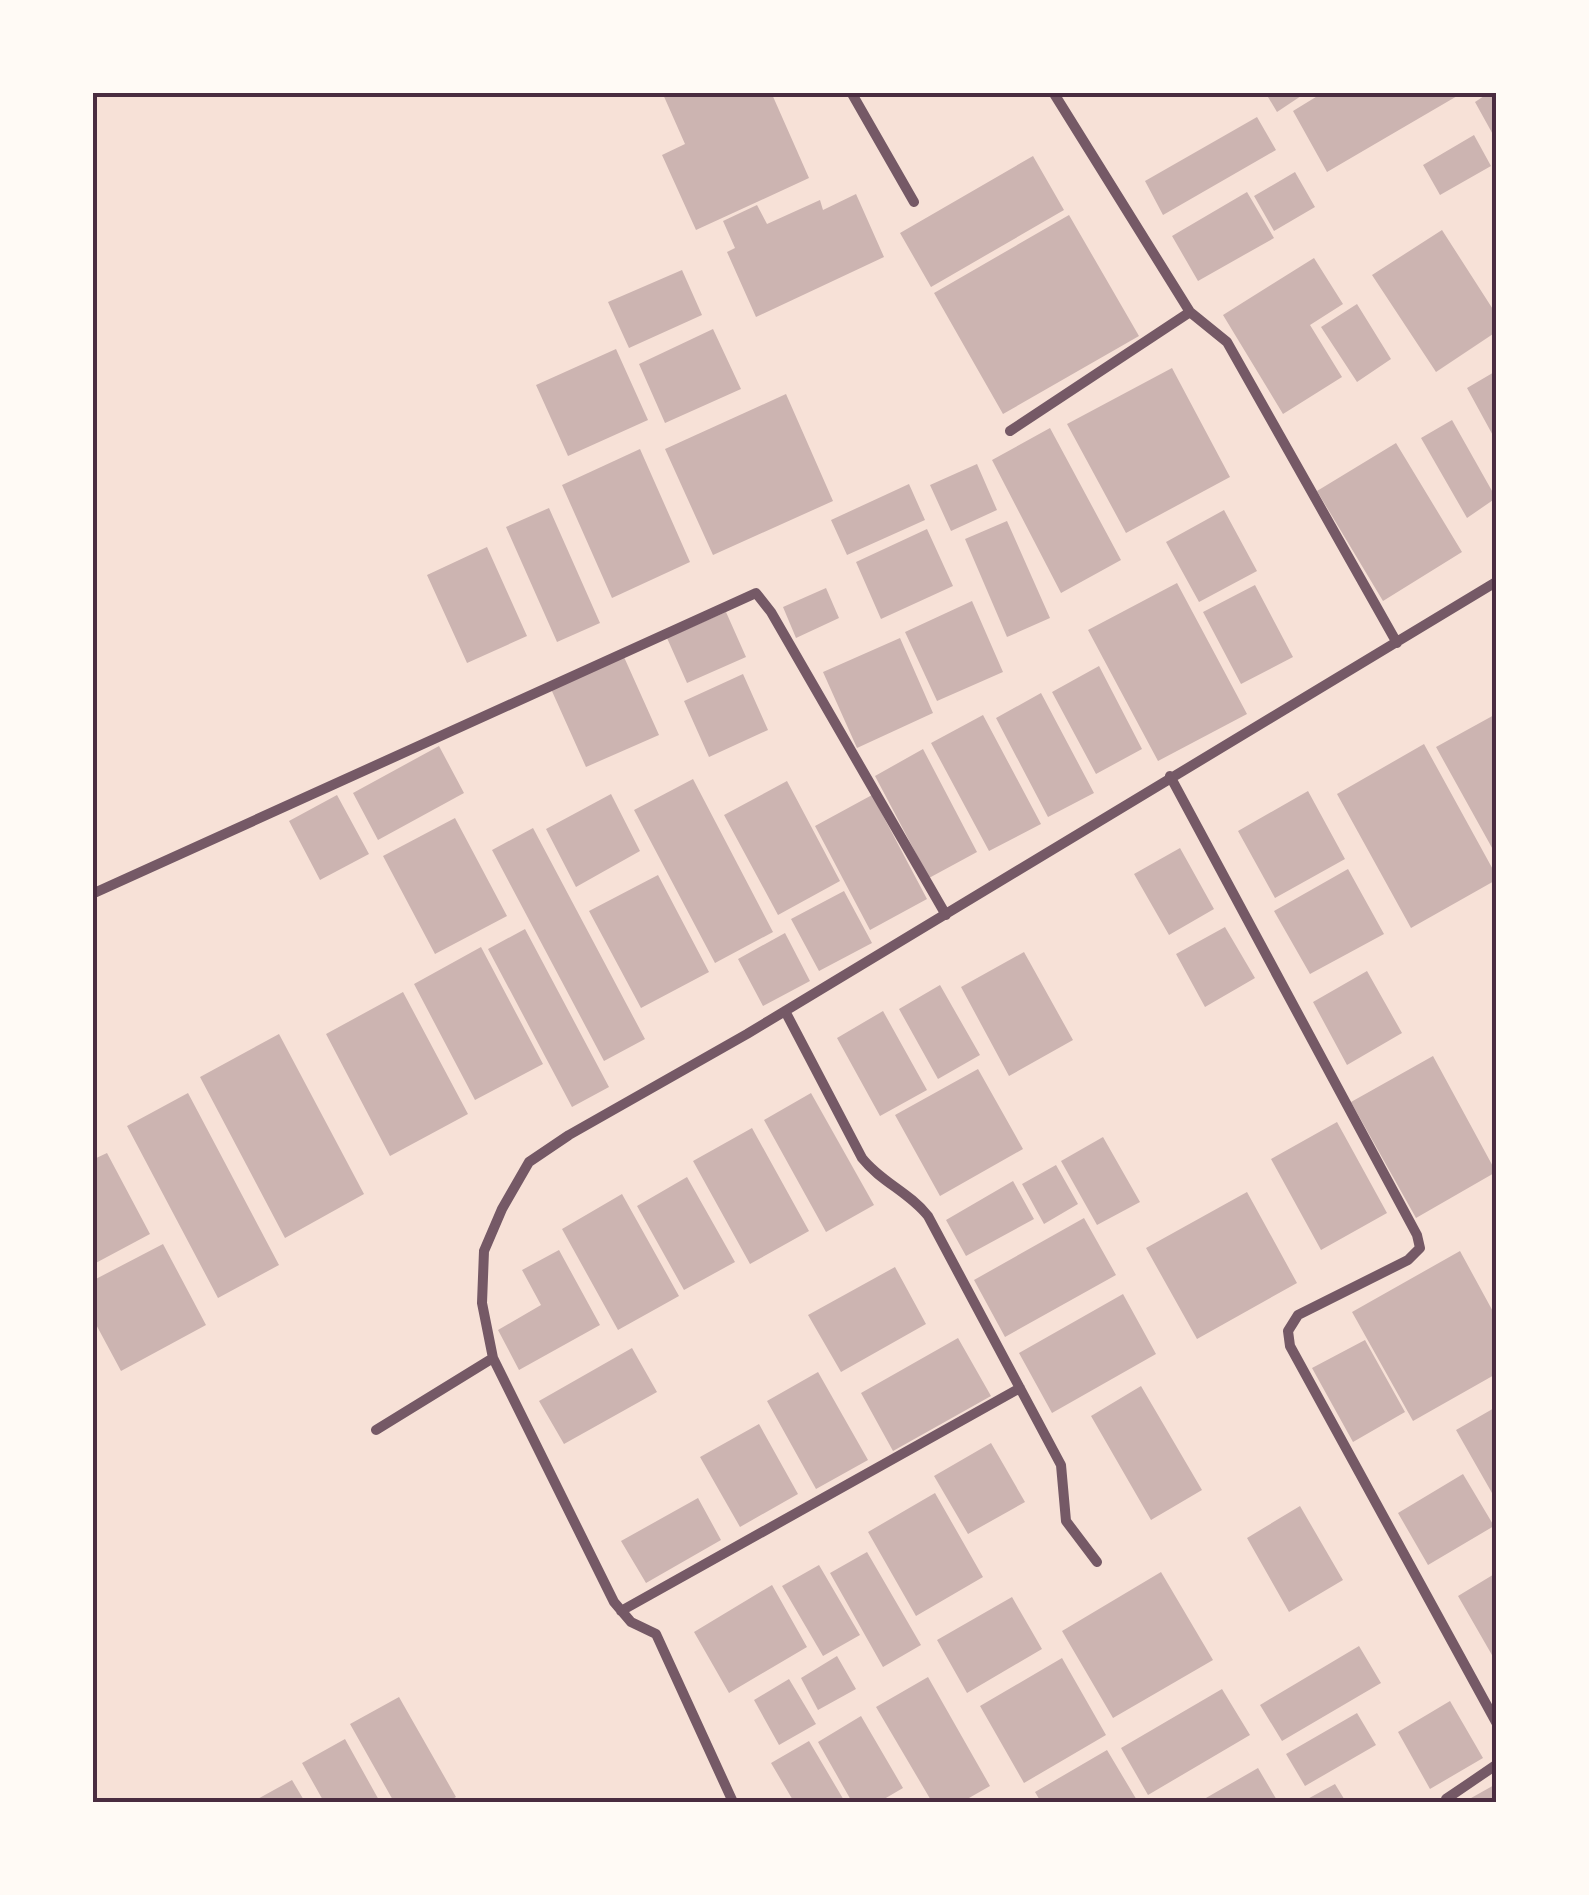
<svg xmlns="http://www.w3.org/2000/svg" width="1589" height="1895" font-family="'Titillium Web',sans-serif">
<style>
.building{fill:#ccb4b1}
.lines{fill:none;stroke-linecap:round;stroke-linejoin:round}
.minor{stroke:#755966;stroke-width:10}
.neatline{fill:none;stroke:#4a2c40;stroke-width:4}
</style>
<rect width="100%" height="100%" fill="#f7e1d7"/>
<path class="building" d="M 662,92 L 771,92 L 809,178 L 696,230 L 662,155 L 685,144 Z
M 1265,92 L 1307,92 L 1277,112 Z
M 1324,92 L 1464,92 L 1327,172 L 1293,111 Z
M 1490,92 L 1496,92 L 1496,140 L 1475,102 Z
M 1257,117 L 1276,150 L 1163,215 L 1145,181 Z
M 1474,135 L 1491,166 L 1440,195 L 1423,165 Z
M 1033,156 L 1064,210 L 931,287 L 900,233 Z
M 1295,172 L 1315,207 L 1274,231 L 1254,196 Z
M 1247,192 L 1274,238 L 1198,281 L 1172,236 Z
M 856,194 L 884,257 L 756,317 L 727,252 L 735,248 L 723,221 L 757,205 L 767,224 L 820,200 L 823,210 Z
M 1069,215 L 1139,336 L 1003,414 L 934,293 Z
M 1442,230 L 1496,314 L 1496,332 L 1436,372 L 1372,275 Z
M 1314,258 L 1343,304 L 1310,325 L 1342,377 L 1283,414 L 1223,315 Z
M 682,270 L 702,315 L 629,348 L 608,302 Z
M 1357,304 L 1391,359 L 1357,382 L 1321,327 Z
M 713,329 L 741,389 L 665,423 L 639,364 Z
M 616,349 L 648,420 L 568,456 L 536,385 Z
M 1172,368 L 1230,477 L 1126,533 L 1067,424 Z
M 1496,371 L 1496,441 L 1467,388 Z
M 786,394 L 833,501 L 713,555 L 665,449 Z
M 1452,420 L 1496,498 L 1467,518 L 1421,438 Z
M 1050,428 L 1121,560 L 1061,593 L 992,460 Z
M 1396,443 L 1462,552 L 1383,601 L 1317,491 Z
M 640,449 L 690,562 L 612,598 L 562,485 Z
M 977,464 L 997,510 L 951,531 L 930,485 Z
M 909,484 L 925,520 L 847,555 L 831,520 Z
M 549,508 L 600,623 L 557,642 L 506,527 Z
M 1224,510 L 1257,571 L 1199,602 L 1166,542 Z
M 1007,521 L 1050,618 L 1007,637 L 965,539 Z
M 927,529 L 953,586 L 881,619 L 856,562 Z
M 487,547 L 527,636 L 467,663 L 427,575 Z
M 1177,583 L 1247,714 L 1158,761 L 1088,630 Z
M 1255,585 L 1293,657 L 1241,684 L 1203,612 Z
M 826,588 L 839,618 L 796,638 L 783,607 Z
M 972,601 L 1003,672 L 937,701 L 905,632 Z
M 726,612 L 746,657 L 687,683 L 667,638 Z
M 900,638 L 933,713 L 857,748 L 823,672 Z
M 624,657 L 659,735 L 586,767 L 551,689 Z
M 1099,666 L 1142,749 L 1096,774 L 1052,692 Z
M 743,674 L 768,730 L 709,757 L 684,701 Z
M 1041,693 L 1094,793 L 1048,817 L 996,718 Z
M 1496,714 L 1496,855 L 1436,747 Z
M 983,715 L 1041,824 L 989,851 L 931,743 Z
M 1424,744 L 1496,875 L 1496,880 L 1411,928 L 1337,794 Z
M 439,746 L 464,793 L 378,840 L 353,793 Z
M 923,749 L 977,852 L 929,878 L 875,776 Z
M 693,779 L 773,932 L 715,963 L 634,810 Z
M 787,781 L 840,881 L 778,915 L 724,815 Z
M 1308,791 L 1345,859 L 1275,898 L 1238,831 Z
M 611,794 L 640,851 L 576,887 L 546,829 Z
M 337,795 L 369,854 L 320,880 L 289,821 Z
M 872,795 L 927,899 L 870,930 L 815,826 Z
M 455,818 L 507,916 L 435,954 L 383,856 Z
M 533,828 L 645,1039 L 604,1061 L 492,850 Z
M 1180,848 L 1214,909 L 1169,935 L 1134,874 Z
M 1348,869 L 1384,934 L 1310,974 L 1274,911 Z
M 658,875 L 709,972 L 641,1008 L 589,911 Z
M 844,891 L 872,943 L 819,971 L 791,919 Z
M 1225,927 L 1255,978 L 1205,1007 L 1176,954 Z
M 525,929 L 609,1087 L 572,1107 L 488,949 Z
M 785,933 L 810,981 L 763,1006 L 738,959 Z
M 481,947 L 543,1064 L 475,1100 L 414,984 Z
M 1024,952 L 1073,1040 L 1009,1076 L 961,987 Z
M 1367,971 L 1402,1033 L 1347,1065 L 1313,1002 Z
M 940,985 L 980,1055 L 938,1079 L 899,1009 Z
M 403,992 L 468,1114 L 390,1156 L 326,1034 Z
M 883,1011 L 927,1090 L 880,1116 L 837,1038 Z
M 279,1034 L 364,1194 L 285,1238 L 200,1077 Z
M 1433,1056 L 1496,1172 L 1416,1218 L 1351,1102 Z
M 978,1069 L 1023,1149 L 940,1196 L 895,1115 Z
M 188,1093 L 279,1265 L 218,1298 L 127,1126 Z
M 811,1093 L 874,1205 L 826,1232 L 764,1120 Z
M 1337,1122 L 1387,1213 L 1321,1250 L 1271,1159 Z
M 752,1128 L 809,1231 L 750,1264 L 693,1161 Z
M 1103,1137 L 1140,1202 L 1097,1225 L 1061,1161 Z
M 107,1153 L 150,1234 L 92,1265 L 92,1160 Z
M 1056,1165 L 1078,1204 L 1044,1224 L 1022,1184 Z
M 687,1177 L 735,1262 L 684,1290 L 637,1206 Z
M 1013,1181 L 1034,1219 L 966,1256 L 946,1220 Z
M 1247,1192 L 1297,1283 L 1197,1339 L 1146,1248 Z
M 622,1194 L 679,1296 L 618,1330 L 562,1229 Z
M 1084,1218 L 1116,1275 L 1005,1337 L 974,1280 Z
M 163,1244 L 206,1325 L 121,1371 L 92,1317 L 92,1281 Z
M 559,1250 L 600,1325 L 519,1370 L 498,1330 L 541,1305 L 522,1270 Z
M 1460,1251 L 1496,1317 L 1496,1374 L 1413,1421 L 1352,1312 Z
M 895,1267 L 926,1324 L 841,1372 L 808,1315 Z
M 1123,1294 L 1156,1354 L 1052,1413 L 1019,1353 Z
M 958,1338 L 991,1396 L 893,1451 L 861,1393 Z
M 1365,1340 L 1405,1412 L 1353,1442 L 1312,1368 Z
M 632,1348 L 657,1392 L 564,1444 L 539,1401 Z
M 818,1372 L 868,1460 L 816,1489 L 767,1401 Z
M 1141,1386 L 1202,1490 L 1151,1520 L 1091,1416 Z
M 1496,1407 L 1496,1500 L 1456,1430 Z
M 759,1424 L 798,1494 L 740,1527 L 700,1457 Z
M 991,1443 L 1025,1502 L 968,1534 L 934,1476 Z
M 1463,1474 L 1494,1526 L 1428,1565 L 1398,1513 Z
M 935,1493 L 983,1577 L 916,1616 L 868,1532 Z
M 698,1498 L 721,1540 L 646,1583 L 621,1541 Z
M 1300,1506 L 1343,1580 L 1289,1612 L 1247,1538 Z
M 867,1552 L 921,1645 L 883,1667 L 830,1573 Z
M 819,1565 L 860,1635 L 823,1656 L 782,1586 Z
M 1161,1572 L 1213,1660 L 1113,1718 L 1062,1631 Z
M 1496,1573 L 1496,1662 L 1458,1596 Z
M 772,1585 L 807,1647 L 729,1693 L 694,1632 Z
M 1012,1597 L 1042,1649 L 967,1693 L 937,1640 Z
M 1359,1646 L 1381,1683 L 1282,1741 L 1260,1705 Z
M 837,1656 L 856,1689 L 818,1710 L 801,1678 Z
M 1062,1658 L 1106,1735 L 1024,1783 L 980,1706 Z
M 928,1677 L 990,1786 L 962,1802 L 932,1802 L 876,1707 Z
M 789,1679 L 816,1724 L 779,1745 L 754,1700 Z
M 1222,1689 L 1250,1735 L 1148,1795 L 1121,1748 Z
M 399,1697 L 456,1797 L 447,1802 L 394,1802 L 350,1724 Z
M 1450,1701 L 1483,1758 L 1430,1789 L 1398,1732 Z
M 1357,1713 L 1376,1745 L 1305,1786 L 1286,1754 Z
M 861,1716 L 903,1788 L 879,1802 L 852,1802 L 818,1742 Z
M 345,1739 L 380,1802 L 324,1802 L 302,1763 Z
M 809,1741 L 845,1802 L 794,1802 L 771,1763 Z
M 1107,1750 L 1138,1802 L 1041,1802 L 1035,1792 Z
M 1258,1768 L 1278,1802 L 1199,1802 Z
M 292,1780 L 305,1802 L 252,1802 Z
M 1335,1784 L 1346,1802 L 1302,1802 Z
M 1496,1784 L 1496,1802 L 1464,1802 Z"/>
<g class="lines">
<path class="minor" d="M 851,92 L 914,202
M 1053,92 L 1190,312 L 1227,342 L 1397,643
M 1010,431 L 1190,312
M 1170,776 L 1417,1235 L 1420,1248 L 1408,1260 L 1298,1315 L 1288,1331 L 1290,1346 L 1496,1722
M 92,894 L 756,593 L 771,612 L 946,915
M 785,1011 L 862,1158 C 881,1182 909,1192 928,1216 L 1061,1465 L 1066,1521 L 1097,1562
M 376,1430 L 493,1358
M 621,1611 L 1020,1388
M 1446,1799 L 1496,1765
M 733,1802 L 656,1634 L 631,1622 L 614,1602 L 493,1358 L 482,1303 L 484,1251 L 502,1209 L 529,1162 L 569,1135 L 747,1034 L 1496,582"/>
</g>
<rect width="1589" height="1895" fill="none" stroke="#fffaf5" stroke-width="190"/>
<rect x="95" y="95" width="1399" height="1705" class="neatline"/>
</svg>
